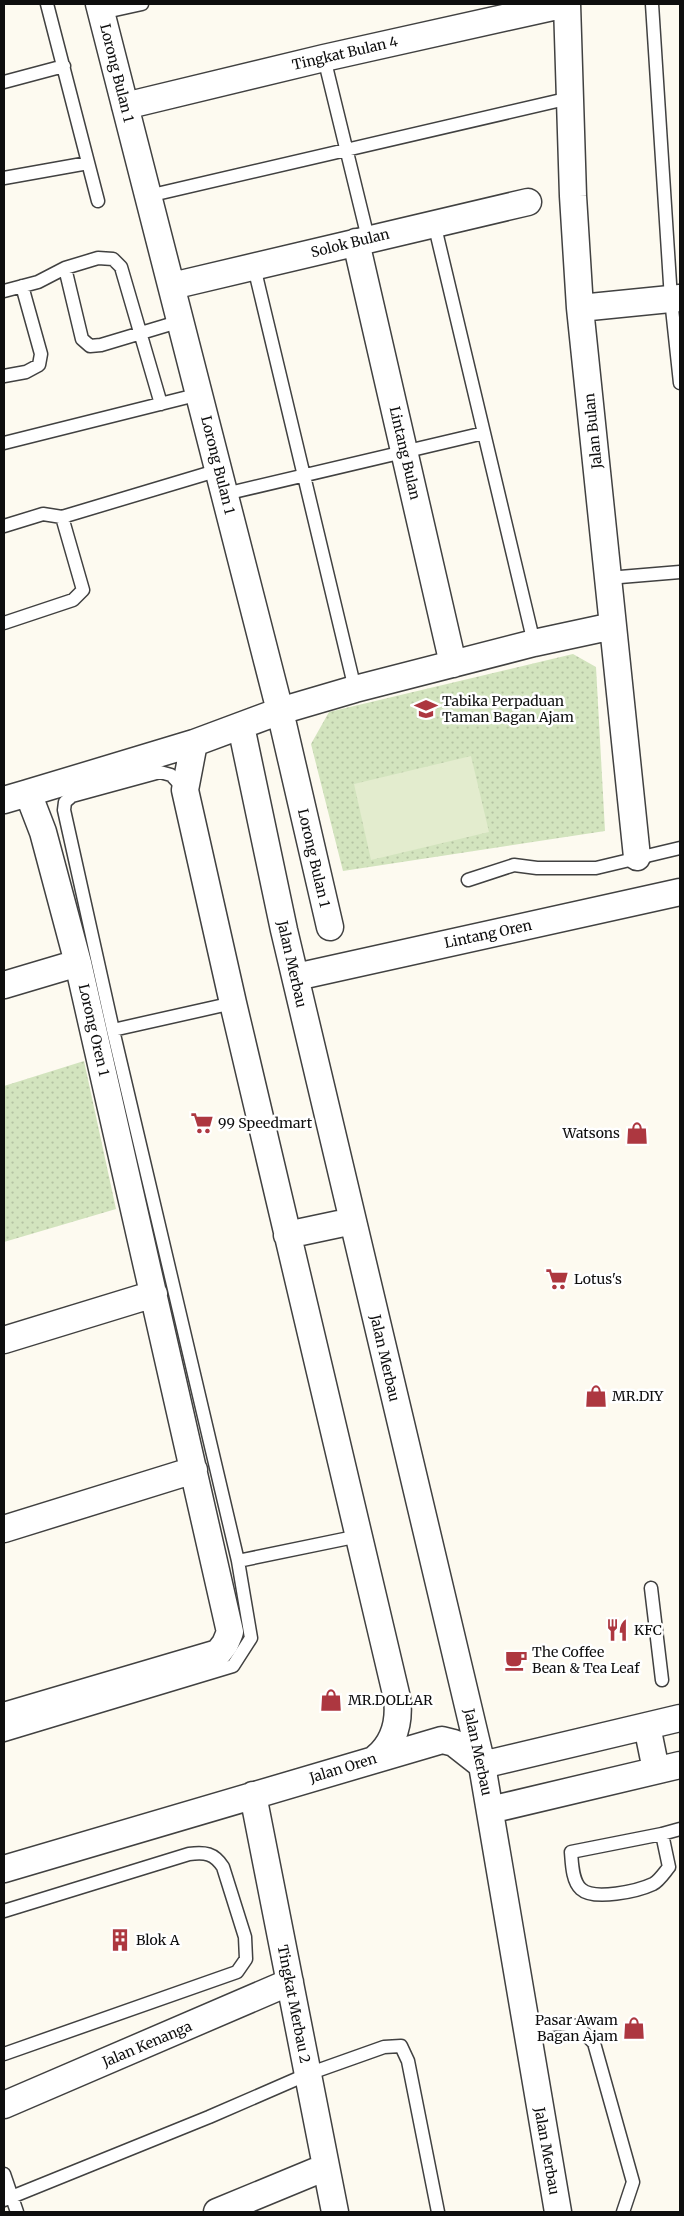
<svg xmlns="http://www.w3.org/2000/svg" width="684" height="2216" font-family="Merriweather,serif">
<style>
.park{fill:url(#park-dots)}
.pitch{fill:#e3ecce}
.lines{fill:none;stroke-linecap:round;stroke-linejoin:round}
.service-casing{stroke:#414141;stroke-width:15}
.minor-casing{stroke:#414141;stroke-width:29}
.service{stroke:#fff;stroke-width:12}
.minor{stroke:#fff;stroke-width:26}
.labels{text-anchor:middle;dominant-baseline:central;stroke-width:5;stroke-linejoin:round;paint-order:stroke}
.street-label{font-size:14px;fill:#0e0e0e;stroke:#fff}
.poi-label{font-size:14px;fill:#0e0e0e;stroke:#fff;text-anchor:start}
</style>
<defs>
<pattern id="park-dots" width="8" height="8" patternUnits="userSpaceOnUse" patternTransform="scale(1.25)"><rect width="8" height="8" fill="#d3e4be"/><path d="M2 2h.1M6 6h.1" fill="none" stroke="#b4c2a2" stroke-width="1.8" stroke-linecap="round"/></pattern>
</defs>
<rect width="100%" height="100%" fill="#fdfaf0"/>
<path class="park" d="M 573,654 L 596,667 L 605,831 L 343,871 L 311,744 L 329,712 Z
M 84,1061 L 116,1209 L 4,1242 L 4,1086 Z"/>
<path class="pitch" d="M 471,756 L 489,832 L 371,860 L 354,784 Z"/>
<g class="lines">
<defs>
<path id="service" d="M 47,4 L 98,201
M 652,4 L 671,299 L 680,383
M 101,13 L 142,4
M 324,58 L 368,238
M 4,82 L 64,66
M 4,178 L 88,163
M 148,196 L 570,98
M 434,223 L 534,643
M 254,267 L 355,689
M 65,268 L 82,339 L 90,346 L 101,345 L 181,321
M 4,291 L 38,282 L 65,268 L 98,258 L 113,259 L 121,267 L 161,404
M 4,376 L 26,372 L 39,365 L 41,354 L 22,286
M 4,443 L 200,394
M 225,494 L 484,433
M 4,526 L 43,514 L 62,517 L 219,470
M 608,578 L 680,572
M 4,623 L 73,600 L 83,590 L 62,517
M 468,880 L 514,865 L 537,868 L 596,868 L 680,848
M 113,1030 L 233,1003
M 238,1561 L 359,1536
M 651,1588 L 662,1680
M 4,1735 L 233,1666 L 251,1638 L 238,1561 L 113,1030 L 64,810 L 65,802 L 72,796 L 160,772 L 171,775 L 185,790
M 662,1834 L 669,1867 C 664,1873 659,1881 653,1884 C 638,1891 594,1901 581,1889 C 572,1881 572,1863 571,1852 Z
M 662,1834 L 680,1829
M 4,1911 L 189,1854 C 205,1852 214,1853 223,1867 L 245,1937 L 246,1959 L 237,1972 L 4,2054
M 526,2028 L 558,2024 L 577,2026 L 594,2043 L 633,2182 L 623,2212
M 4,2174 L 17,2212
M 4,2200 L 209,2117 L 308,2074 L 384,2047 L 401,2046 L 408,2061 L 438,2212"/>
<path id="minor" d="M 99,4 L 280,711 L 330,927
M 567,4 L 573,196 L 580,308 L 637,857
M 125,106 L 324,58 L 566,4
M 356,242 L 453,664
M 172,286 L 528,202
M 580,308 L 680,298
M 241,726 L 284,930 L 482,1765 L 558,2212
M 194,743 L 185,790 L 233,1003 L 397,1698 C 400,1722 394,1743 376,1758
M 28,793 L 194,743 L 280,711 L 355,689 L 534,643 L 613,626
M 4,800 L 28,793 L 43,832 L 78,963 L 230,1632 L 225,1644 L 218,1653 L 4,1716
M 296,977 L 680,892
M 4,985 L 78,963
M 287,1235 L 353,1221
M 4,1340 L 154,1294
M 4,1529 L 194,1470
M 647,1726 L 656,1770
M 253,1795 L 335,2212
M 490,1810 L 680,1765
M 4,1869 L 442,1740 L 454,1743 L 482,1765 L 680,1718
M 4,2105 L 290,1982
M 217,2212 L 326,2167"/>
</defs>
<use href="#service" class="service-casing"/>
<use href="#minor" class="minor-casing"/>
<use href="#service" class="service"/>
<use href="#minor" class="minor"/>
</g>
<defs>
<symbol id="school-bare" viewBox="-9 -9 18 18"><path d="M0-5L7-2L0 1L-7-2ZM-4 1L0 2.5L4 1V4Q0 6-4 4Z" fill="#ad3740" stroke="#fff" stroke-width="2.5" paint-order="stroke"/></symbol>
<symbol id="supermarket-bare" viewBox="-9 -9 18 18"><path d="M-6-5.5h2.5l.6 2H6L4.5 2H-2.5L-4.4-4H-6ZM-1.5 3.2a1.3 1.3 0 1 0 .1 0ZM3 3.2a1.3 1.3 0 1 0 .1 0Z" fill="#ad3740" stroke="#fff" stroke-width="2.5" paint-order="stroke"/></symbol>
<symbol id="shop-bare" viewBox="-9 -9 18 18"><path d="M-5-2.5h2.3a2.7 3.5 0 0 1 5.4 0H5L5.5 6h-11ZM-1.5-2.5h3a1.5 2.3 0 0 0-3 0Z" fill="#ad3740" stroke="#fff" stroke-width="2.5" paint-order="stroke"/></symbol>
<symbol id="restaurant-bare" viewBox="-9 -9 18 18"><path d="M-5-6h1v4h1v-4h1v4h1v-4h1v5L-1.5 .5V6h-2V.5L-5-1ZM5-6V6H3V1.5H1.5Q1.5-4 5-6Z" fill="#ad3740" stroke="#fff" stroke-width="2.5" paint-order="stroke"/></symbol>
<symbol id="cafe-bare" viewBox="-9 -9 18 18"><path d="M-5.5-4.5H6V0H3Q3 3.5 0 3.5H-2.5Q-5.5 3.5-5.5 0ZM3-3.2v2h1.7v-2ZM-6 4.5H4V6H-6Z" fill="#ad3740" stroke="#fff" stroke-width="2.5" paint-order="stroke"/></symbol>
<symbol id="building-bare" viewBox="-9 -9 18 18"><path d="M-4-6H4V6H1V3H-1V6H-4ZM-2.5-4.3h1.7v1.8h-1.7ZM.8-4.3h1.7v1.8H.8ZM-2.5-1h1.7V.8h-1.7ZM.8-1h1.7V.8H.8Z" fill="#ad3740" stroke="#fff" stroke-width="2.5" paint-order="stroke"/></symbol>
</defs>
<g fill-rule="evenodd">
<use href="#school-bare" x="410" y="693" width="32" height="32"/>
<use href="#supermarket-bare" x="186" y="1107" width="32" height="32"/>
<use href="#shop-bare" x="621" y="1117" width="32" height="32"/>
<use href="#supermarket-bare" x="541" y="1263" width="32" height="32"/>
<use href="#shop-bare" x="580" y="1380" width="32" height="32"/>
<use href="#restaurant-bare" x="601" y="1614" width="32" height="32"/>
<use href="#cafe-bare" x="500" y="1644" width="32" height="32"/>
<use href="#shop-bare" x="315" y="1684" width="32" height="32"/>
<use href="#building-bare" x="104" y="1924" width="32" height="32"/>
<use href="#shop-bare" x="618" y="2012" width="32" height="32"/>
</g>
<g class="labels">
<g class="street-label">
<text transform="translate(345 53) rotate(-13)">Tingkat Bulan 4</text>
<text transform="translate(117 73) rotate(76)">Lorong Bulan 1</text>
<text transform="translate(350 243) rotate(-14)">Solok Bulan</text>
<text transform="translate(593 431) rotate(-96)">Jalan Bulan</text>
<text transform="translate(405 453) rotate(77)">Lintang Bulan</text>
<text transform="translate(218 465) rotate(76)">Lorong Bulan 1</text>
<text transform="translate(314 858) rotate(77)">Lorong Bulan 1</text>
<text transform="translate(488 934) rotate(-12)">Lintang Oren</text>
<text transform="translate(292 964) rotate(77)">Jalan Merbau</text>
<text transform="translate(94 1030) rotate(77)">Lorong Oren 1</text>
<text transform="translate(385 1358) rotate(77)">Jalan Merbau</text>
<text transform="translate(478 1752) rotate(78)">Jalan Merbau</text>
<text transform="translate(343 1768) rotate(-17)">Jalan Oren</text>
<text transform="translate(294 2004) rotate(79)">Tingkat Merbau 2</text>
<text transform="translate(147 2044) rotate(-23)">Jalan Kenanga</text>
<text transform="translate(547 2151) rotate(80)">Jalan Merbau</text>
</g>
<g class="poi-label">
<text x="442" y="701">Tabika Perpaduan<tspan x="442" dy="16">Taman Bagan Ajam</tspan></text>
<text x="218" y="1123">99 Speedmart</text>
<text x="620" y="1133" text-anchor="end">Watsons</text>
<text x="574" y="1279">Lotus's</text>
<text x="612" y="1396">MR.DIY</text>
<text x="634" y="1630">KFC</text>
<text x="532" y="1652">The Coffee<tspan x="532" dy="16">Bean &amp; Tea Leaf</tspan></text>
<text x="348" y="1700">MR.DOLLAR</text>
<text x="136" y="1940">Blok A</text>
<text x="618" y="2020" text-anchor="end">Pasar Awam<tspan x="618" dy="16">Bagan Ajam</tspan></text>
</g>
</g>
<rect width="684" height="2216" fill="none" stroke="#0e0e0e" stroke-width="10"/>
</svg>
